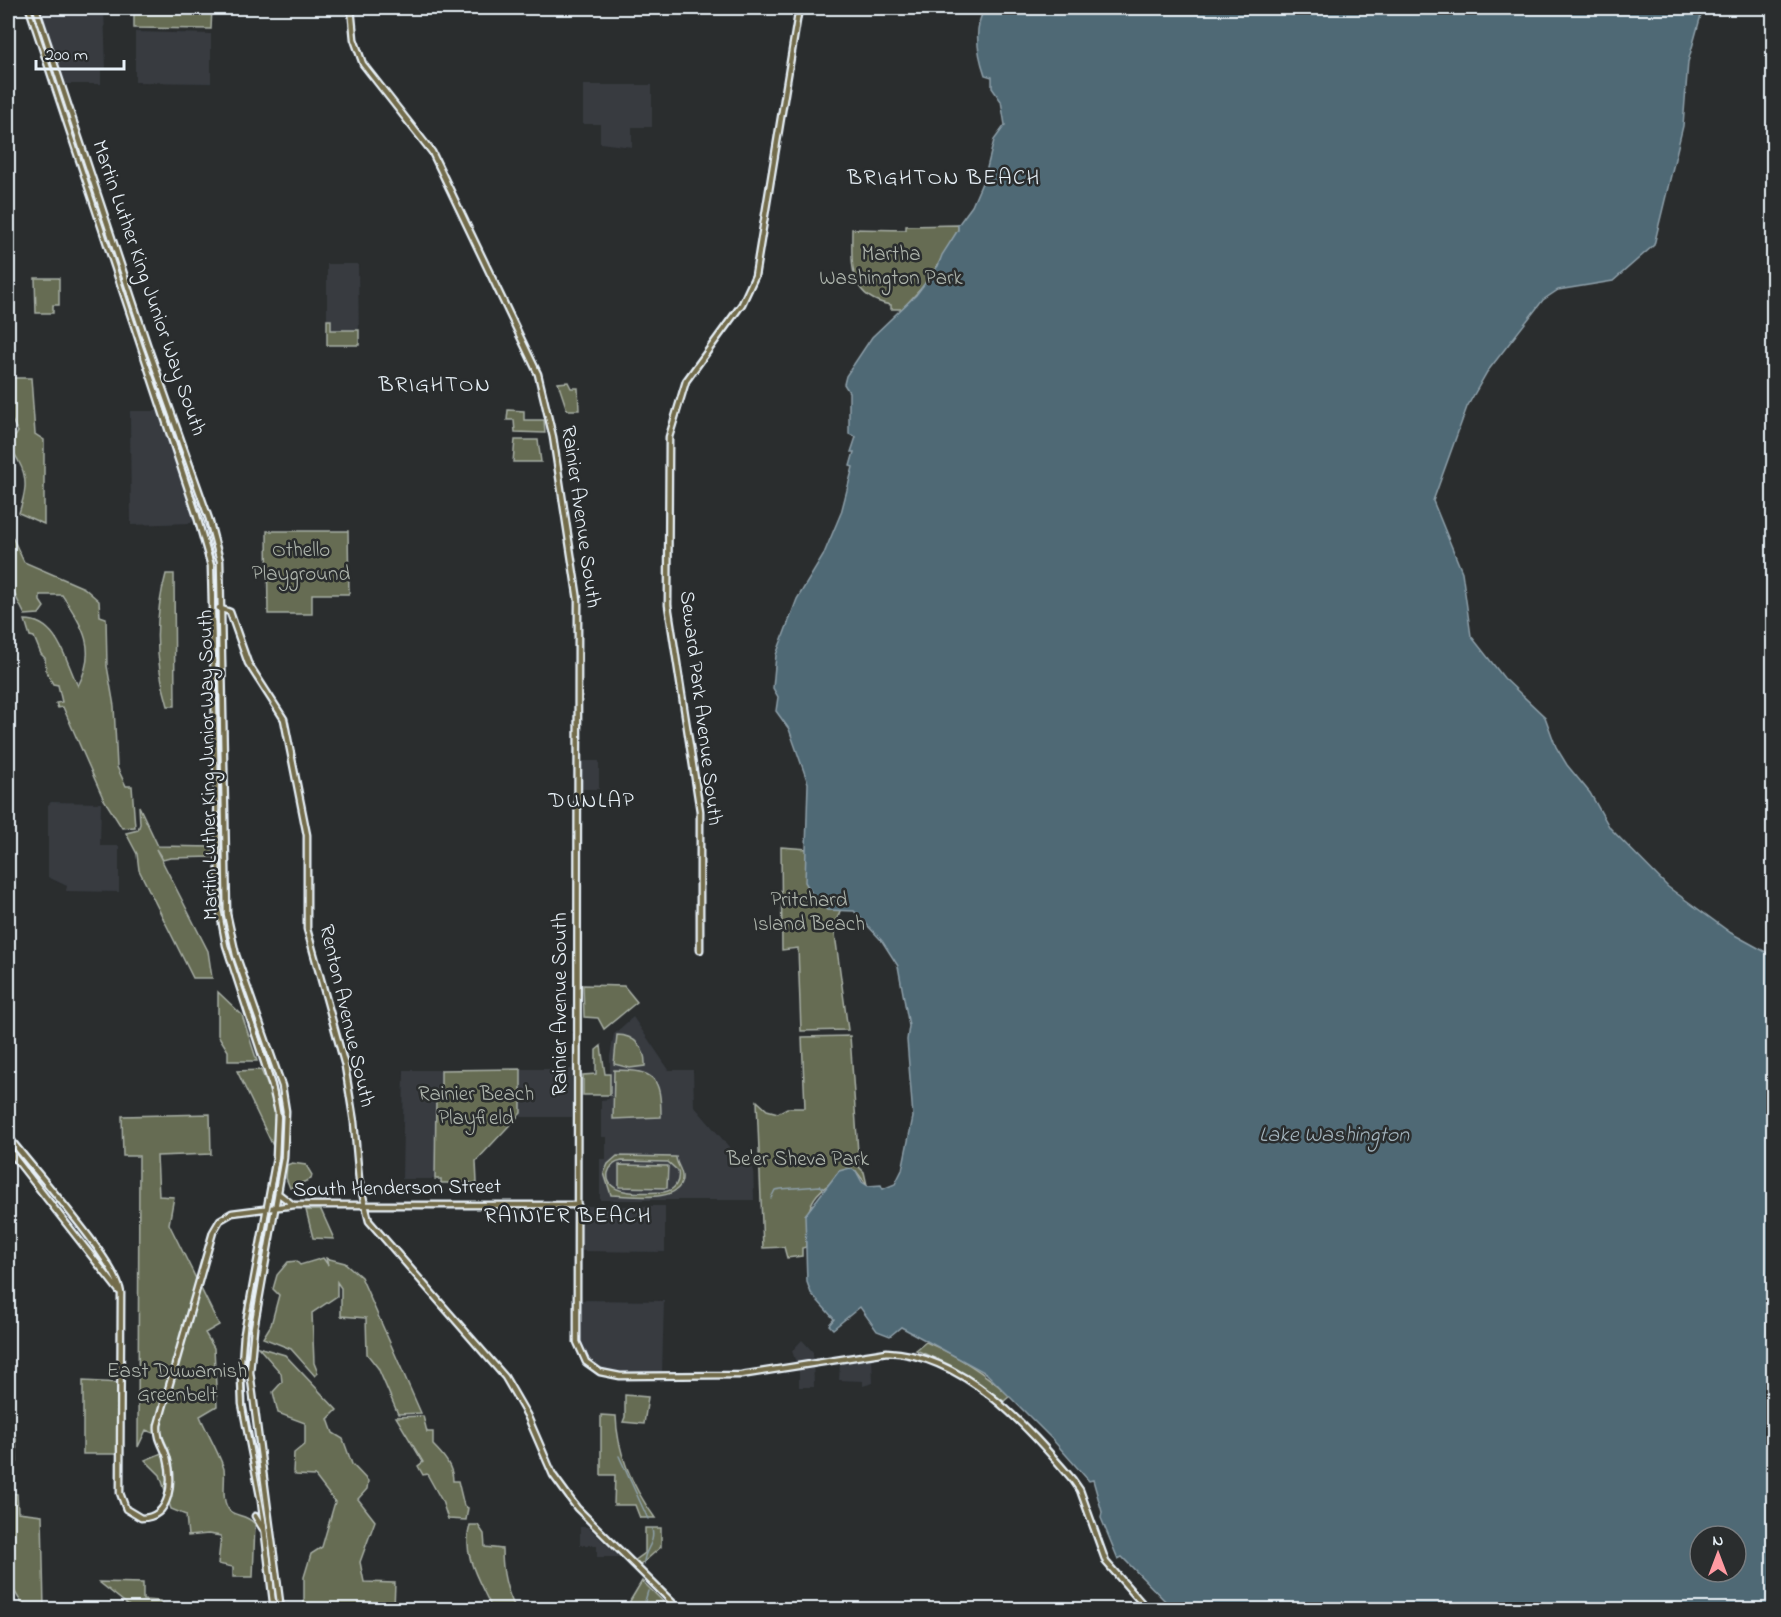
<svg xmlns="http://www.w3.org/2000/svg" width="1781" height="1617" font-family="'Indie Flower',sans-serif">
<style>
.built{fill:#373b41}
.green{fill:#666c52;stroke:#a7aea5;stroke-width:1.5;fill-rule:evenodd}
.water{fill:#506975;stroke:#8d9fa9;stroke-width:1.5;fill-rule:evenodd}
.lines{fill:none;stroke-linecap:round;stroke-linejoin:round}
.stream{stroke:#8d9fa9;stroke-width:1.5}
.major-casing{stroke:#e8f1f8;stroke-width:9}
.highway-casing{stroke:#e8f1f8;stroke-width:10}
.major{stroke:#736c4b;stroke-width:4.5}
.highway{stroke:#736c4b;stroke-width:5}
.tram{stroke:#e8f1f8;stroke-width:1.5}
.labels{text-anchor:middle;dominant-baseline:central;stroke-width:5;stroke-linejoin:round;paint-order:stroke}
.park-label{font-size:21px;fill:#aeb5ad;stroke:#2a2d2e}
.street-label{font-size:21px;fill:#e8f1f8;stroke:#2a2d2e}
.neighbourhood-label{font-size:22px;letter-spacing:1.5px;fill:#e8f1f8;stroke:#2a2d2e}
.water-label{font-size:22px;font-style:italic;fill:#a4b4bd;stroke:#2a2d2e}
</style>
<rect width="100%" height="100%" fill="#2a2d2e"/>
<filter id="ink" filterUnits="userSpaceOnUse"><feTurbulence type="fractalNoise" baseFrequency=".0167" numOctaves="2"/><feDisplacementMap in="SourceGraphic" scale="12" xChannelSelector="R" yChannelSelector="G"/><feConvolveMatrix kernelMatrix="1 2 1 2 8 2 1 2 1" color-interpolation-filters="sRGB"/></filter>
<g filter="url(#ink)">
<path class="built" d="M 38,8 L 104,8 L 106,70 L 101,70 L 101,84 L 63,84 Z
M 135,32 L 211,34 L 211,83 L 135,82 Z
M 583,85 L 652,85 L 652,127 L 632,127 L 632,147 L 600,143 L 600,124 L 583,124 Z
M 327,264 L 358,264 L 359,345 L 327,345 Z
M 130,411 L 158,411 L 194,518 L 191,523 L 131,525 Z
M 582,761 L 599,761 L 599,789 L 582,789 Z
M 51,802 L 101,803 L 100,846 L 119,846 L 119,892 L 66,891 L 67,886 L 48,877 L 48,805 Z
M 633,1017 L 669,1070 L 693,1070 L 694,1106 L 742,1162 L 753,1162 L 754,1200 L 600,1200 L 600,1159 L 606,1159 L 606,1137 L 601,1137 L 601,1100 L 609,1099 L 610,1095 L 610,1056 L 614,1034 Z
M 521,1069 L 572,1069 L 572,1117 L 521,1117 Z
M 404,1070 L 441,1070 L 441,1096 L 436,1096 L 435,1179 L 402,1179 Z
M 579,1206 L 665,1206 L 665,1252 L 579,1251 Z
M 579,1300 L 664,1301 L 662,1373 L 624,1375 L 603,1371 L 593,1364 L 585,1357 L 579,1341 Z
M 802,1340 L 813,1352 L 814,1387 L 799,1387 L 799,1371 L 792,1351 Z
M 872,1358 L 873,1383 L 863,1386 L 863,1381 L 839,1380 L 840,1364 Z
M 580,1527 L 588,1527 L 619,1557 L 597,1557 L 597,1545 L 580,1545 Z"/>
<path class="green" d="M 134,8 L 212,8 L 211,29 L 134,28 Z
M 958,225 L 958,230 L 929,280 L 902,309 L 891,309 L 891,305 C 847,297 852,264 852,229 L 906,230 L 906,226 Z
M 35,278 L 59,278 L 59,305 L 53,305 L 53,313 L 36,313 Z
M 327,320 L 331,320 L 331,330 L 359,330 L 359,345 L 327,345 Z
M 9,378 L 31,378 L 35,434 L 44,440 L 44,524 L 19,513 C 25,494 29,480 19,462 C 16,456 12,451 10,445 L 18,432 L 8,413 Z
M 568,382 L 571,388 L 578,388 L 579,410 L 567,410 L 558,383 Z
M 508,410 L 524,411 L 524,420 L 544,420 L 545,433 L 515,432 L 514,420 L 507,420 Z
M 515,440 L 538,440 L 541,462 L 513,462 Z
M 8,528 L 24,562 L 84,588 L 99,601 L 100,616 L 106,618 L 107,666 L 114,706 L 117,767 L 126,786 L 132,786 L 135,827 L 122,828 L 103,798 L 63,707 L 58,708 L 56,703 L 62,702 L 58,685 L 53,684 L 46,671 L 45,658 L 41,654 L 34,637 L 30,636 L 25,620 C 58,620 66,662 78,686 C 98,649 83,627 62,595 L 40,595 L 40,601 L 44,607 L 39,614 L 25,615 L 8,581 Z
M 267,531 L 348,531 L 349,594 L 312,594 L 312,614 L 268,614 Z
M 166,574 L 174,574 L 175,706 L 168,706 C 155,663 154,617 166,574 Z
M 139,806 L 158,846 L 213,847 L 213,857 L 170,858 L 163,860 L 156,849 L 208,951 L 212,978 L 193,978 L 139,870 L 137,854 L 126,833 L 138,830 L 140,824 Z
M 781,847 L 808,849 L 840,911 L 834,927 L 848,1030 L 801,1031 L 798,948 L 782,950 Z
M 583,985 L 624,986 L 637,1002 L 604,1029 L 598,1018 L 584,1017 Z
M 218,992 L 242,1015 L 257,1061 L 228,1061 L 228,1051 L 218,1035 Z
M 617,1035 C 635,1035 646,1049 645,1066 L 630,1068 L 614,1064 Z
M 850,1036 L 859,1167 L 864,1172 L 867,1185 L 856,1171 C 814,1187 804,1202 806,1247 L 802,1248 L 802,1256 L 787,1258 L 784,1247 L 763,1248 L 757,1101 L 767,1110 L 778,1113 L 787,1108 L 805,1108 L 802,1037 Z
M 601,1046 L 605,1074 L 610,1074 L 610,1095 L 583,1095 L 583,1075 L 596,1074 L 596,1050 Z
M 521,1069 L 521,1113 L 476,1161 L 477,1183 L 441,1183 L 441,1179 L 435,1179 L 436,1096 L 441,1096 L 441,1070 Z
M 261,1070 C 270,1090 285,1125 273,1146 L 237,1071 Z
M 614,1070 C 655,1070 661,1077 661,1117 L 613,1119 Z
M 210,1114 L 211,1154 L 157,1156 L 159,1196 L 174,1197 L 169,1224 L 219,1325 L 205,1333 L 214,1348 L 217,1406 L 200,1416 C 206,1431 220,1455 224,1469 C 226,1481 220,1501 230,1511 C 237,1517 246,1514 255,1524 L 253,1577 L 233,1577 L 233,1567 L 218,1564 L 221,1536 L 208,1534 L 188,1536 L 186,1515 L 171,1509 L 160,1475 L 145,1460 L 169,1450 L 163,1437 L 146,1430 L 138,1447 L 139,1156 L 123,1156 L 122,1116 Z
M 617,1156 L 676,1157 C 676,1165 683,1169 682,1179 C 680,1204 630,1195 611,1195 L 604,1173 L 608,1164 ZM 622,1161 L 668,1162 L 678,1171 C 680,1182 675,1190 664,1192 C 650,1192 604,1198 608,1173 C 610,1166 615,1162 622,1161 Z
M 292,1163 L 306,1165 L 312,1175 L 311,1179 L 290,1188 L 286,1178 L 287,1165 Z
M 619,1165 L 668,1166 L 667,1188 L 619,1187 Z
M 306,1210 L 321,1210 L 334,1239 L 313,1238 Z
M 323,1258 L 328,1265 L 326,1258 L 345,1263 L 361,1277 L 421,1413 L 398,1414 L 378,1368 L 367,1354 L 366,1318 L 341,1316 L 341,1288 L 337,1282 L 337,1296 L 312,1313 L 314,1363 L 318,1373 L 315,1376 L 291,1349 L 263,1338 L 271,1325 L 279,1295 L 273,1289 L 277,1275 L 288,1262 L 296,1261 L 300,1265 Z
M 926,1342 C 959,1356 984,1372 1010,1396 L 1004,1401 L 950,1365 L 916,1350 Z
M 258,1347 L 285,1355 L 337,1410 L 328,1419 L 333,1433 L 343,1439 L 352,1464 L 368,1481 L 367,1489 L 358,1499 L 375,1521 L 360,1562 L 364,1582 L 395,1583 L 394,1607 L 337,1605 L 335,1609 L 304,1609 L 304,1577 L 311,1554 L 322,1547 L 335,1502 L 315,1476 L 296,1475 L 293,1472 L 294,1453 L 305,1444 L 305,1423 L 278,1413 L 273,1392 L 282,1382 L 281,1373 Z
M 83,1381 L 121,1383 L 121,1454 L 83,1454 Z
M 625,1395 L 648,1397 L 644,1424 L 623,1422 L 625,1417 Z
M 601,1415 L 616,1416 C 617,1453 634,1489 655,1518 L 640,1518 L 635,1505 L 614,1505 L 615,1475 L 601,1475 Z
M 423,1416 L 427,1432 L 433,1432 L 433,1445 C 443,1455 453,1466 453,1481 L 458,1481 L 464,1506 L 468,1508 L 466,1520 L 448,1519 L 442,1501 L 427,1474 L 423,1475 L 418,1466 L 423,1462 L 396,1417 Z
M 16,1438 L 17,1462 L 8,1463 L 9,1493 L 17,1494 L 18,1512 L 42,1515 L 44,1609 L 29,1609 L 21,1602 L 8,1581 L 8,1439 Z
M 470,1525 L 478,1525 L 484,1534 L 485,1547 L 502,1549 C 502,1570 506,1591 516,1609 L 492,1609 C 481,1583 461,1556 470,1525 Z
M 645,1528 L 661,1528 L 661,1547 L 639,1566 L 634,1561 L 645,1553 Z
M 642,1581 L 671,1609 L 631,1609 L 630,1601 Z
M 99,1582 L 143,1583 L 143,1600 L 160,1601 L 163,1609 L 133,1609 Z"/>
<path class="water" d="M 985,8 L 1703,8 L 1688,62 L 1683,126 L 1654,245 L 1613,281 L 1558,290 L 1543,300 L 1487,372 L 1467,407 L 1433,501 L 1462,572 L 1471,636 L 1504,678 L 1545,717 L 1556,747 L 1567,765 L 1590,793 L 1610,828 L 1668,887 L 1731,933 L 1773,956 L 1773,1609 L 1173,1609 L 1122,1557 L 1118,1559 L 1101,1518 L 1102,1512 L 1093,1480 L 1089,1481 L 1052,1439 L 986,1373 L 901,1327 L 890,1336 L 877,1331 L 860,1307 L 833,1329 L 829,1325 L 834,1319 L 811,1293 L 807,1282 L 805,1215 L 839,1171 L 850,1168 L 856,1171 L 862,1182 L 868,1186 L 881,1185 L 883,1189 L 895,1184 L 902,1170 L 913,1117 L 907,1040 L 909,1026 L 898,966 L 882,941 L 854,911 L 827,910 L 815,899 L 805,882 L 808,783 L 789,729 L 776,711 L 778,697 L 773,688 L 776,655 L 797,599 L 823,556 L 841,513 L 853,467 L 850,466 L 854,452 L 851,452 L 856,437 L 849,434 L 849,392 L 844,384 L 846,376 L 872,337 L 916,295 L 938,266 L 942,255 L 958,230 L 958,225 L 972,206 L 985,176 L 994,140 L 1005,125 L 1001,101 L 992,88 L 992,77 L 985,75 C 978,55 973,28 985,8 ZM 1700,1536 L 1736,1536 L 1736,1572 L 1700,1572 Z"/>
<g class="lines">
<path class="stream" d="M 771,1198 L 775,1190 L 781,1189 L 820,1186 L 823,1188
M 619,1456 L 648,1519
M 644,1564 C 643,1550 656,1544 652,1529
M 648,1591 L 645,1601 L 648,1610"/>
<defs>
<path id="major" d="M 29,8 L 196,513 L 211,566 L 220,913 L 226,945 L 272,1086 L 278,1112 L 276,1158 L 244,1334 L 241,1377 L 242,1404 L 261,1501 L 274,1610
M 36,8 L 147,344 L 209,519 L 220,561 L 227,914 L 236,955 L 282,1086 L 286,1111 L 284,1158 L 254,1328 L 250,1372 L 281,1610
M 351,8 L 354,39 L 363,64 L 432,152 L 538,374 L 553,437 L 578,600 L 577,1327 L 577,1342 L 586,1362 L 600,1372 L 620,1376 L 741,1375 L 887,1352 C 964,1355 1026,1425 1073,1480 L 1080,1490 L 1106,1562 L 1148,1610
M 219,608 L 230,612 L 248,663 L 284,719 L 307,835 L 307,929 L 345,1066 L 354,1122 L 359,1180 L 369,1221 L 505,1377 L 527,1415 L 553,1475 L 577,1508 L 680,1610
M 700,950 L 700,811 L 668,605 L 669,437 L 686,381 L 742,304 L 755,276 L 799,8
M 8,1136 C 31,1167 117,1261 121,1293 L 120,1493 L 126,1509 L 141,1518 C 172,1518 173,1480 167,1457 C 163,1445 157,1439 158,1425 L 213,1232 L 220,1220 L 232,1213 L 295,1205 L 578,1205
M 8,1149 L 119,1291
M 279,1194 L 292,1204
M 255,1516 L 263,1529"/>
<path id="highway" d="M 8,1601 L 12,1610"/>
</defs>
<use href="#major" class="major-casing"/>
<use href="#highway" class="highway-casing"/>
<use href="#major" class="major"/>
<use href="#highway" class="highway"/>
<path class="tram" d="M 31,8 L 142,344 L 206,527 L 214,560 L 221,909 L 228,945 L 275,1084 L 281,1118 L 280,1153 L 247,1327 L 243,1372 L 245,1408 L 266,1520 L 277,1610"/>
</g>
</g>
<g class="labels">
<g class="park-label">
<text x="891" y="255">Martha<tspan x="891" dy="24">Washington Park</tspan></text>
<text x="301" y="551">Othello<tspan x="301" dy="24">Playground</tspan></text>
<text x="809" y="901">Pritchard<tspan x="809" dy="24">Island Beach</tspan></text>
<text x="476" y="1095">Rainier Beach<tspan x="476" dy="24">Playfield</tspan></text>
<text x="798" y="1160">Be'er Sheva Park</text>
<text x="177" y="1372">East Duwamish<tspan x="177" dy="24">Greenbelt</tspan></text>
</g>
<g class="street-label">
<text transform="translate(148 288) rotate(71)">Martin Luther King Junior Way South</text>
<text transform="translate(580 517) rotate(82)">Rainier Avenue South</text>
<text transform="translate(700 708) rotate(83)">Seward Park Avenue South</text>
<text transform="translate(209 765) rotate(-91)">Martin Luther King Junior Way South</text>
<text transform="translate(561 1004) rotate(-90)">Rainier Avenue South</text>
<text transform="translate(346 1016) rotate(77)">Renton Avenue South</text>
<text transform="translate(397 1189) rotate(-1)">South Henderson Street</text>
</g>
<g class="neighbourhood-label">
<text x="944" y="179">BRIGHTON BEACH</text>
<text x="435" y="386">BRIGHTON</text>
<text x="592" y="802">DUNLAP</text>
<text x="568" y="1217">RAINIER BEACH</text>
</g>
<g class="water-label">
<text x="1334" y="1136">Lake Washington</text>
</g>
</g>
<rect width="1781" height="1617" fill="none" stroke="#2a2d2e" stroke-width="30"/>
<rect x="15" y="15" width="1751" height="1587" fill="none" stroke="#e8f1f8" stroke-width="2" filter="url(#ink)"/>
<g transform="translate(1718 1554)"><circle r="28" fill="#2a2d2e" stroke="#767b7f" stroke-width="1.5"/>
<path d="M0-4.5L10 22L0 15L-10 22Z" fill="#ff9aa2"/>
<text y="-9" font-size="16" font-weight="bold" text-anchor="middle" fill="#e8f1f8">N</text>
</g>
<path d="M36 60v9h88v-9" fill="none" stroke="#e8f1f8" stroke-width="3"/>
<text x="45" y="60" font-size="18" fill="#e8f1f8" stroke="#2a2d2e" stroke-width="4.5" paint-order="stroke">200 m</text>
</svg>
